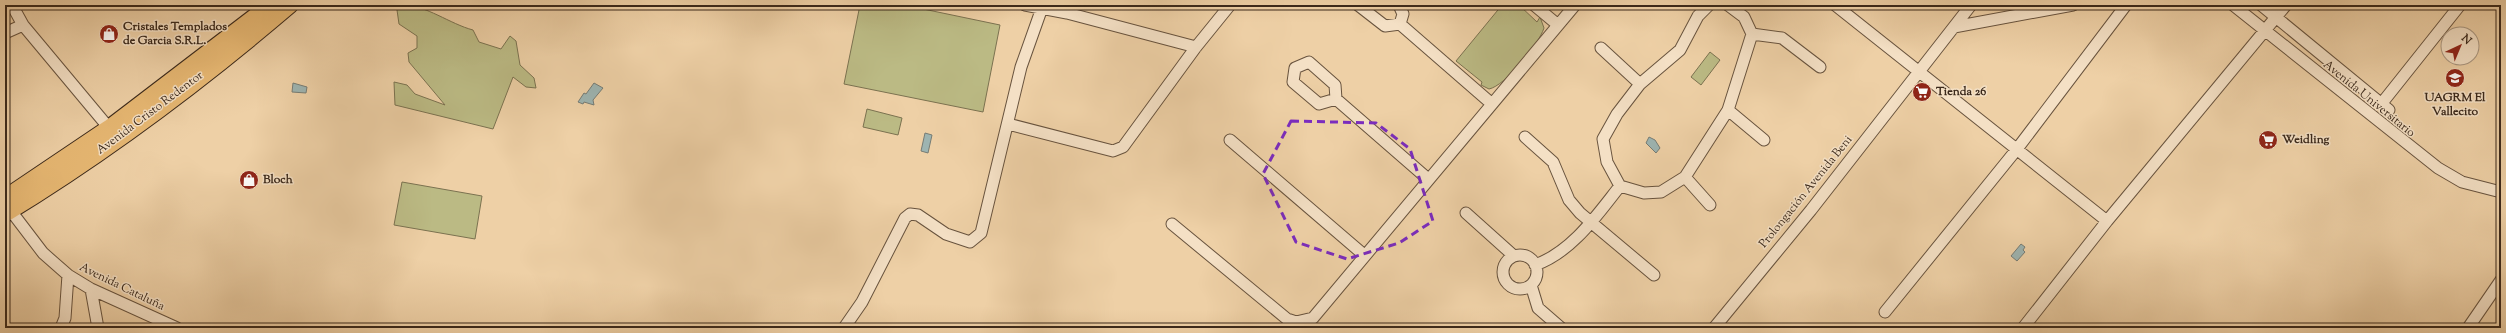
<svg xmlns="http://www.w3.org/2000/svg" width="2506" height="333" font-family="'Sorts Mill Goudy',serif">
<style>
.green{fill:#bbba84;stroke:#7b7250}
.water{fill:#9db4b1;stroke:#767c75}
.lines{fill:none;stroke-linecap:round;stroke-linejoin:round}
.minor-casing{stroke:#68533e;stroke-width:13}
.highway-casing{stroke:#3b291b;stroke-width:18}
.minor{stroke:#f4e0c5;stroke-width:11}
.highway{stroke:#e7b873;stroke-width:16}
.marked{fill:none;stroke:#7b2cbf;stroke-width:3;stroke-dasharray:8 5;stroke-linejoin:round}
.labels{text-anchor:middle;dominant-baseline:central;stroke-width:3;stroke-linejoin:round;paint-order:stroke}
.poi-label{font-size:12px;font-weight:bold;fill:#3b291b;stroke:#f4e0c5;text-anchor:start}
.street-label{font-size:12px;fill:#3b291b;stroke:#f4e0c5}
</style>
<rect width="100%" height="100%" fill="#eed0a6"/>
<filter id="stains"><feTurbulence type="fractalNoise" baseFrequency=".005" numOctaves="4"/><feColorMatrix values="0 0 0 0 .2 0 0 0 0 .09 0 0 0 0 .02 0 0 0 .5 -.17"/></filter>
<radialGradient id="worn" r=".72"><stop offset=".6" stop-color="#630" stop-opacity="0"/><stop offset="1" stop-color="#630" stop-opacity=".3"/></radialGradient>
<path class="green" d="M 403,5 C 426,5 450,24 473,30 L 479,42 L 501,49 L 510,36 L 516,41 L 520,65 L 534,78 L 536,88 L 526,87 L 513,77 L 493,129 L 395,105 L 394,82 L 407,85 L 415,94 L 445,105 L 409,62 L 408,53 L 417,48 L 417,36 L 399,24 L 397,10 Z
M 860,5 L 904,5 L 1000,25 L 983,112 L 844,84 Z
M 1502,5 L 1519,5 L 1537,22 L 1540,17 L 1544,28 C 1539,44 1505,86 1489,89 L 1481,85 L 1482,82 L 1456,61 Z
M 1710,52 L 1720,60 L 1701,85 L 1691,77 Z
M 867,109 L 902,118 L 898,135 L 863,127 Z
M 402,182 L 482,196 L 475,239 L 394,225 Z"/>
<path class="water" d="M 293,83 L 307,87 L 306,93 L 292,92 Z
M 594,83 L 603,88 L 593,100 L 594,105 L 584,102 L 583,104 L 578,102 L 584,93 L 586,94 Z
M 925,133 L 932,135 L 928,153 L 921,151 Z
M 1649,137 L 1655,140 L 1660,148 L 1656,153 L 1646,143 Z
M 2021,244 L 2025,247 L 2023,250 L 2025,252 L 2017,261 L 2011,256 Z"/>
<g class="lines">
<defs>
<path id="minor" d="M 12,5 L 23,25 L 109,128
M 1025,5 L 1067,13 L 1196,47
M 1358,5 L 1385,26 L 1400,24 L 1492,104
M 1399,5 L 1403,14 L 1400,24
M 1534,5 L 1558,25
M 1835,5 L 2107,221
M 2233,5 L 2438,168 L 2462,182 L 2501,192
M 2261,5 L 2389,110
M 1954,27 L 2073,5
M 5,33 L 23,25
M 1752,34 L 1782,38 L 1820,67
M 1601,48 L 1640,84
M 1336,99 L 1319,104 L 1293,82 L 1295,68 L 1309,62 L 1335,85 L 1336,99 L 1428,179
M 2382,103 L 2460,5
M 1728,110 L 1764,140
M 1008,124 L 1113,151 L 1123,147 L 1196,47 L 1230,5
M 1525,137 L 1553,162 L 1569,200 L 1580,213 L 1654,275
M 1230,140 L 1364,255
M 1685,177 L 1710,205
M 1620,186 L 1607,162 L 1603,139 L 1617,114 L 1640,84 L 1680,50 L 1698,16 L 1709,5
M 11,211 L 43,253 L 68,275 L 91,289 L 177,328
M 1466,213 L 1514,256
M 1172,224 L 1287,319 L 1296,322 L 1313,318 L 1575,5
M1503 272a17 17 0 1 1 34 0a17 17 0 1 1-34 0Z
M 1535,265 C 1572,252 1597,215 1620,186 L 1644,193 L 1661,192 L 1685,177 L 1728,110 L 1752,34 L 1744,17 L 1728,5
M 1531,285 L 1538,308 L 1561,328
M 91,289 L 98,328
M 1885,312 L 2017,149 L 2126,5
M 61,328 L 65,318 L 68,275
M 844,328 L 862,302 L 905,218 L 910,214 L 918,215 L 946,234 L 970,242 L 981,233 L 1021,67 L 1043,5
M 1714,328 L 1811,210 L 1971,5
M 2023,328 L 2107,221 L 2286,5
M 2468,328 L 2501,280"/>
<path id="highway" d="M 5,198 L 109,128 L 270,5
M 5,214 C 105,153 201,81 290,5"/>
</defs>
<use href="#minor" class="minor-casing"/>
<use href="#highway" class="highway-casing"/>
<use href="#minor" class="minor"/>
<use href="#highway" class="highway"/>
</g>
<path class="marked" d="M 1291,121 L 1376,123 L 1410,149 L 1433,221 L 1399,243 L 1347,259 L 1296,242 L 1263,174 Z"/>
<defs>
<symbol id="shop-disc" viewBox="-11 -11 22 22"><circle r="9.5" fill="#8f2418" stroke="#f4e0c5"/><path d="M-5-2.5h2.3a2.7 3.5 0 0 1 5.4 0H5L5.5 6h-11ZM-1.5-2.5h3a1.5 2.3 0 0 0-3 0Z" fill="#fff"/></symbol>
<symbol id="university-disc" viewBox="-11 -11 22 22"><circle r="9.5" fill="#8f2418" stroke="#f4e0c5"/><path d="M0-5L7-2L0 1L-7-2ZM-4 1L0 2.5L4 1V4Q0 6-4 4Z" fill="#fff"/></symbol>
<symbol id="supermarket-disc" viewBox="-11 -11 22 22"><circle r="9.5" fill="#8f2418" stroke="#f4e0c5"/><path d="M-6-5.5h2.5l.6 2H6L4.5 2H-2.5L-4.4-4H-6ZM-1.5 3.2a1.3 1.3 0 1 0 .1 0ZM3 3.2a1.3 1.3 0 1 0 .1 0Z" fill="#fff"/></symbol>
</defs>
<g fill-rule="evenodd">
<use href="#shop-disc" x="98" y="23" width="22" height="22"/>
<use href="#university-disc" x="2444" y="67" width="22" height="22"/>
<use href="#supermarket-disc" x="1911" y="81" width="22" height="22"/>
<use href="#supermarket-disc" x="2257" y="129" width="22" height="22"/>
<use href="#shop-disc" x="238" y="169" width="22" height="22"/>
</g>
<g class="labels">
<g class="poi-label">
<text x="123" y="27">Cristales Templados<tspan x="123" dy="14">de Garcia S.R.L.</tspan></text>
<text x="1936" y="92">Tienda 26</text>
<text x="2455" y="98" text-anchor="middle">UAGRM El<tspan x="2455" dy="14">Vallecito</tspan></text>
<text x="2282" y="140">Weidling</text>
<text x="263" y="180">Bloch</text>
</g>
<g class="street-label">
<text transform="translate(2369 99) rotate(39)">Avenida Universitario</text>
<text transform="translate(150 113) rotate(-37)">Avenida Cristo Redentor</text>
<text transform="translate(1806 192) rotate(-51)">Prolongación Avenida Beni</text>
<text transform="translate(122 287) rotate(26)">Avenida Cataluña</text>
</g>
</g>
<rect width="2506" height="333" fill="none" stroke="#eed0a6" stroke-width="20"/>
<rect x="6" y="6" width="2494" height="321" fill="none" stroke="#3b291b" stroke-width="2"/>
<rect x="10" y="10" width="2486" height="313" fill="none" stroke="#3b291b"/>
<g transform="translate(2460 46) rotate(44)"><circle r="19" fill="#f4e0c5" stroke="#aa9781"/>
<path d="M0-3L7 15L0 10L-7 15Z" fill="#8f2418"/>
<text y="-6" font-size="11" font-weight="bold" text-anchor="middle" fill="#3b291b">N</text>
</g>
<rect width="100%" height="100%" filter="url(#stains)"/>
<rect width="100%" height="100%" fill="url(#worn)"/>
</svg>
